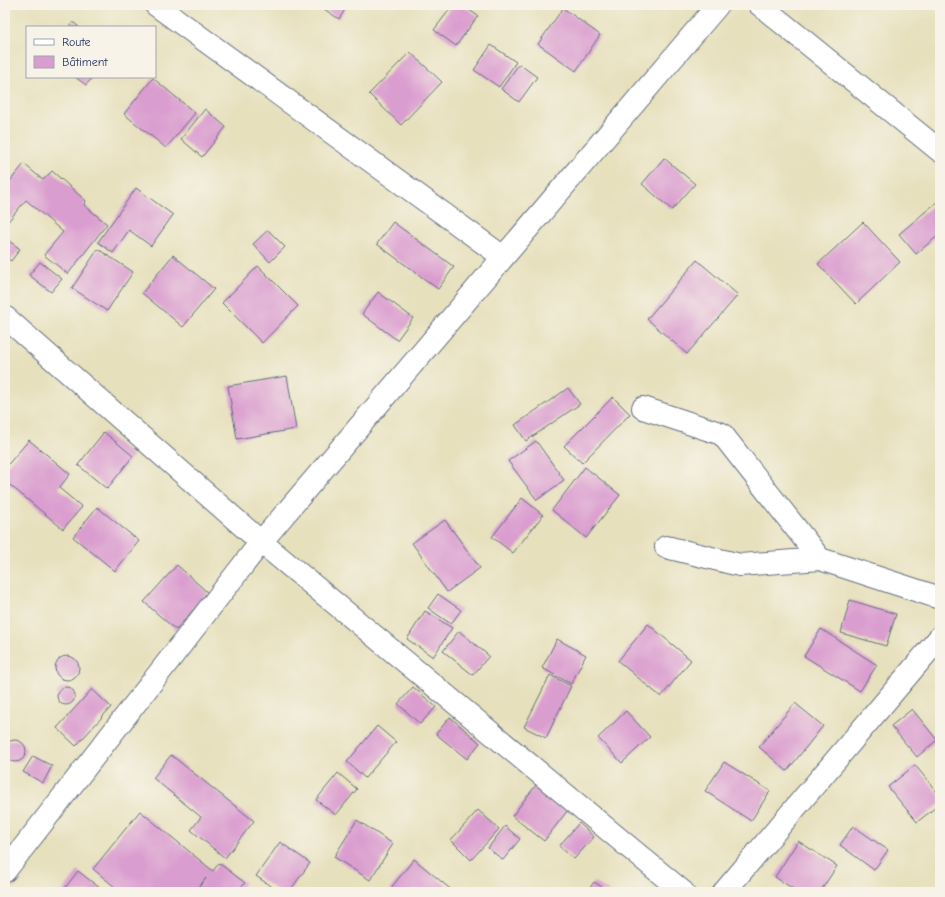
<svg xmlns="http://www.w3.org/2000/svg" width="945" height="897" font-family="'Comic Neue',sans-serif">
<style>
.building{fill:#da9dcf}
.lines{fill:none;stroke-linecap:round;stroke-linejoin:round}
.minor-casing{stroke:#626d7f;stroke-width:24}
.minor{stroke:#fff;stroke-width:22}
</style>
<rect width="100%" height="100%" fill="#f7f3e8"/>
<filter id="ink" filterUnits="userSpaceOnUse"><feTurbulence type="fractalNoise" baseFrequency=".025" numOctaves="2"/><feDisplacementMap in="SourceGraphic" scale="8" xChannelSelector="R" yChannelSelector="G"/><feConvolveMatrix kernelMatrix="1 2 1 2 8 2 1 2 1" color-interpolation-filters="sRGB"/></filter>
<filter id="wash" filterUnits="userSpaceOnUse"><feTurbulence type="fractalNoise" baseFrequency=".012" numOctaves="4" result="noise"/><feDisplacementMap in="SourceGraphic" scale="16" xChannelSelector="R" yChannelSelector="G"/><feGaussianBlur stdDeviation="0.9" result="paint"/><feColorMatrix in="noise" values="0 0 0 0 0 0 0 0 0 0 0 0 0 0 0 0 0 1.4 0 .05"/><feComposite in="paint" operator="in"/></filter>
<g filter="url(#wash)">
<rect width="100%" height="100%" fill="#e7e0bd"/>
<g id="blocks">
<path class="building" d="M 318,5 L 348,5 L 339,19 Z
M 453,5 L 462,5 L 478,16 L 456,46 L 434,30 Z
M 563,8 L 600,35 L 576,71 L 538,44 Z
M 73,22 L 79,27 L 69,27 Z
M 491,45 L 516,62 L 499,87 L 474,70 Z
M 410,52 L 442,82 L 401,125 L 369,94 Z
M 519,64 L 537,77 L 519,102 L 501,89 Z
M 75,77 L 93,77 L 86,85 Z
M 153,78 L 195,113 L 166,148 L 124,114 Z
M 205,109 L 226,127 L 202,157 L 181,139 Z
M 664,158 L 695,184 L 672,210 L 642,184 Z
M 24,164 L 43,180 L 52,171 L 86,201 L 84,205 L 107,224 L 68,274 L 44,255 L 63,232 L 26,200 L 5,225 L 5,187 Z
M 136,188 L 173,215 L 151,246 L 129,230 L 113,253 L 98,242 Z
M 938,201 L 940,203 L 940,234 L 916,254 L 899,234 Z
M 393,222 L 454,267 L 438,289 L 377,244 Z
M 863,222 L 900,262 L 856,304 L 818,264 Z
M 268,230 L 285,247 L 270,262 L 253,244 Z
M 5,238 L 20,249 L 11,261 L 5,257 Z
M 98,249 L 133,272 L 107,311 L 72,288 Z
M 173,255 L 214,289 L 183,327 L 142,293 Z
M 697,260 L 738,295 L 687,354 L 647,319 Z
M 40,262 L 62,279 L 51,292 L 29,275 Z
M 258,266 L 298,306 L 262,343 L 222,303 Z
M 378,292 L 413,318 L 397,340 L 362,314 Z
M 287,376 L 296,429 L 237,439 L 228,386 Z
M 568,388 L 580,404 L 526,441 L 515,425 Z
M 613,397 L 630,414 L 582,463 L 564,446 Z
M 104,432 L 133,456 L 107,489 L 78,465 Z
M 29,440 L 70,474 L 59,488 L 82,507 L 63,529 L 5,481 L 5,468 Z
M 536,441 L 564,480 L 537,500 L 508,461 Z
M 585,467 L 620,495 L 586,538 L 552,510 Z
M 522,498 L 543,515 L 513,553 L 492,537 Z
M 97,507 L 139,541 L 115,571 L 73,537 Z
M 445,520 L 480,568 L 447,592 L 412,543 Z
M 177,565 L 208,593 L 176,630 L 144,602 Z
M 438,594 L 461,610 L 451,624 L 428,608 Z
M 850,600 L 896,614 L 886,646 L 841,633 Z
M 425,611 L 452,628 L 433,657 L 407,639 Z
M 648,624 L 691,660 L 661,697 L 618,661 Z
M 821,629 L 877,665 L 860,691 L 804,656 Z
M 459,631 L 489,656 L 473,675 L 443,651 Z
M 557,639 L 586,655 L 571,684 L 542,668 Z
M55 668a12 12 0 1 1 24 0a12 12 0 1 1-24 0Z
M 550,675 L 571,686 L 546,738 L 524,727 Z
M 413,687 L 436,707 L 420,724 L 398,704 Z
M57 696a9 9 0 1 1 18 0a9 9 0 1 1-18 0Z
M 92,689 L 111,707 L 76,746 L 57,728 Z
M 795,703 L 823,726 L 787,771 L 759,747 Z
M 912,709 L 937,740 L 917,757 L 891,726 Z
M 626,711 L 650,737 L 622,763 L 598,738 Z
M 450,717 L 480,743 L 467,759 L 436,734 Z
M 377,726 L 396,742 L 365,778 L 347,762 Z
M4 751a11 11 0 1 1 22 0a11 11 0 1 1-22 0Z
M 171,755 L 254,821 L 225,858 L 191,830 L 201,817 L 153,778 Z
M 33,756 L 52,766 L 43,783 L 23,772 Z
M 724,762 L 770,791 L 751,821 L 705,791 Z
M 915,765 L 940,796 L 940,804 L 917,822 L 888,787 Z
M 338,773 L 357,789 L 336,815 L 316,800 Z
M 536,785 L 568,810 L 544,841 L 512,816 Z
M 478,810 L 499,829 L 471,860 L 451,840 Z
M 140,811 L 213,871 L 219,863 L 245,883 L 237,892 L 196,892 L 206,878 L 195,892 L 121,892 L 93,869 Z
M 357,820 L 393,844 L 370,880 L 334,857 Z
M 579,823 L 594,837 L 574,859 L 559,846 Z
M 505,826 L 520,839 L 503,860 L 488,848 Z
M 853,826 L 888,850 L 874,870 L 840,845 Z
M 798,841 L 837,866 L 820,892 L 798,892 L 775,877 Z
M 280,842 L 310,863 L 289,892 L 279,892 L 256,876 Z
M 414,859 L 454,892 L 393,892 L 390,889 Z
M 78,871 L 105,892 L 62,892 Z
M 594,882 L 610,892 L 587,892 Z"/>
</g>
</g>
<g filter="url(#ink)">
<use href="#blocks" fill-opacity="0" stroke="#626d7f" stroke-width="1"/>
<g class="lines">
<defs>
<path id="minor" d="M 156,5 L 503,257
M 760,5 L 940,151
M 5,317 L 261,542 L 683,892
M 643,408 L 722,434 L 820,559 L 940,598
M 666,547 L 740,565 L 820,559
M 5,871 L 261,542 L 718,5
M 724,892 L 940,637"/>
</defs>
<use href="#minor" class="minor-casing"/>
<use href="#minor" class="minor"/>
</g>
</g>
<rect width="945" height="897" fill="none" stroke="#f7f3e8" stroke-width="20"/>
<rect x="26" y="26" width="130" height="52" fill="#f7f3e8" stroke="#9fa5b1"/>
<rect x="34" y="39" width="20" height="6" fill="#ffffff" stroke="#9fa5b1"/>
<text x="62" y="46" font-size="12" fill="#1b2f5e">Route</text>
<rect x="34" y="56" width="20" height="12" fill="#da9dcf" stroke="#9fa5b1"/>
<text x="62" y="66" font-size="12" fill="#1b2f5e">Bâtiment</text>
</svg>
